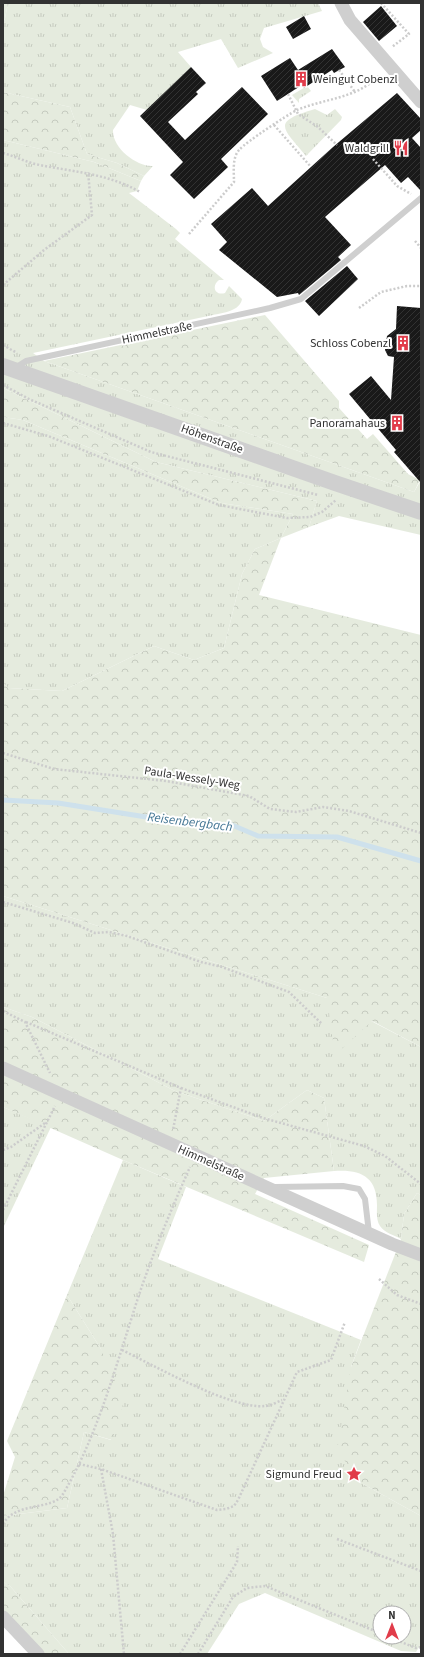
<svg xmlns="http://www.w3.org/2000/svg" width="424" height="1657" font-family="'Source Sans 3',sans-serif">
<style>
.grass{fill:url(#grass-tufts);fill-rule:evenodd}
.forest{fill:url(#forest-crowns)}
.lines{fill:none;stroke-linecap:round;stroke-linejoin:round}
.stream{stroke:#cee1ec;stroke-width:5}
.building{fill:url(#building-hatch)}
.path{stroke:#ccc;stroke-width:2.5;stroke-dasharray:2 2;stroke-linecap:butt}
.service{stroke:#cfcfcf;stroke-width:6}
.minor{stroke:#cfcfcf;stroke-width:13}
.tertiary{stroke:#cfcfcf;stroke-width:16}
.labels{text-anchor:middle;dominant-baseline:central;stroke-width:4;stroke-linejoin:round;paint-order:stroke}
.poi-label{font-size:12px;fill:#323232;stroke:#fff;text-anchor:end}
.street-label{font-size:12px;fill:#323232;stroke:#fff}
.water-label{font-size:13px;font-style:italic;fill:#417493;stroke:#fff}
</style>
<defs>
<pattern id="grass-tufts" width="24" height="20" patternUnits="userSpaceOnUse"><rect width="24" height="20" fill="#e5ebde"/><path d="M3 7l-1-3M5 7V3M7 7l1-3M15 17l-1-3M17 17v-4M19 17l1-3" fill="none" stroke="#c5cabf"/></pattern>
<pattern id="forest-crowns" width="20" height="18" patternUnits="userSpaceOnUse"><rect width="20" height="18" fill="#e5ebde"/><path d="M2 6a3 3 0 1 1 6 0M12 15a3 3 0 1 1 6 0" fill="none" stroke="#c5cabf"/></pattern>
<pattern id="building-hatch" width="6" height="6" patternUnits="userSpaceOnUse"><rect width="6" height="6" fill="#191919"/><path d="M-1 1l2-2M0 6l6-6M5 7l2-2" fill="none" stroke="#323232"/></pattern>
</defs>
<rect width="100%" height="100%" fill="#fff"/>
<path class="grass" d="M 8,3 L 318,3 L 322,11 L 264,28 L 260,39 L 263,47 L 273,53 L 238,68 L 221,39 L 178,52 L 191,67 L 147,110 L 130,105 L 113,130 C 112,148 137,167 153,166 L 144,176 L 117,163 L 87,154 L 70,107 L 3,92 L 3,28 Z
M 307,86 L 311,91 L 299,99 L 299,103 L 292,95 Z
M 315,109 L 327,115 L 335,109 L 342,117 L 341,120 L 306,156 C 282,127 271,122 315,109 Z
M 3,140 L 94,162 L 141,181 L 137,191 L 129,193 L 176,229 L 180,233 L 175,239 L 224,280 L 219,280 C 211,286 215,296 225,293 L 229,286 L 242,299 C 240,311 223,313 213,315 L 33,353 L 44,361 L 414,492 L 421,480 L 421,535 L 339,516 L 309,527 L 317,501 L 156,462 L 3,388 Z
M 3,417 L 23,420 L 221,503 L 293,514 L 281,538 L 255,549 L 242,574 L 224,648 L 194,660 L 154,646 L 62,691 L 8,688 L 3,683 Z
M 3,896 L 327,998 L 421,1047 L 421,1195 L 417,1193 L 404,1214 L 401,1239 C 394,1235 385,1233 380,1226 C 376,1220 377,1212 377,1205 C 377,1177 361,1169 334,1171 L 324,1098 L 307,1090 L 264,1121 L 175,1091 L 32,1017 L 3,1007 Z
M 3,1107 L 51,1127 L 3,1228 Z
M 123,1160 L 186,1187 L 158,1259 L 361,1340 L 351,1367 L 363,1484 L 421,1516 L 421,1644 L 416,1652 L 401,1651 L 265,1593 L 239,1604 L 207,1654 L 69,1654 L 10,1586 L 3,1582 L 3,1516 L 67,1508 L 84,1432 L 111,1440 L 101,1349 L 67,1295 ZM 380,1613 L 404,1613 L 404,1637 L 380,1637 Z"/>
<path class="forest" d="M 3,3 L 8,3 L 3,28 Z
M 3,92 L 70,107 L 87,154 L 117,163 L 144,176 L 141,181 L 94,162 L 3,140 Z
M 265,315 L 339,401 L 339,408 L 367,439 L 373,434 L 408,474 L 420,480 L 414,492 L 44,361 Z
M 3,388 L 156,462 L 317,501 L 309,527 L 281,538 L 259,595 L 421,635 L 421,1047 L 372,1021 L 335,1055 L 327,998 L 3,896 L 3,683 L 9,688 L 62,691 L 154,646 L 194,660 L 224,648 L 242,574 L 255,549 L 281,538 L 293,514 L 221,503 L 23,420 L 3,417 Z
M 3,1007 L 32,1017 L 175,1091 L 264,1121 L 307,1090 L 324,1098 L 334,1171 L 264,1178 L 255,1194 L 369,1245 L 364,1262 L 123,1160 L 3,1107 Z
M 417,1193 L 421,1195 L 421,1516 L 363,1484 L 337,1451 L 351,1367 L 401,1239 L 404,1214 Z
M 67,1295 L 101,1349 L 124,1401 L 112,1440 L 84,1432 L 67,1508 L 3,1516 L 3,1496 L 15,1457 L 7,1441 Z
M 3,1582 L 10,1586 L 69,1654 L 31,1654 L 3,1626 Z"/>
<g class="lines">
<path class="stream" d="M 3,800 L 58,803 L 184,823 L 232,825 L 258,836 L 337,837 L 421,861"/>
</g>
<path class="building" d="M 381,6 L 397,26 L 379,41 L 363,22 Z
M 304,16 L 311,29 L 293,39 L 286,27 Z
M 332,49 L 345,67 L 334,73 L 332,70 L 304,88 L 302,85 L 277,101 L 261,76 L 290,58 L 298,70 Z
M 191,67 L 206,83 L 196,92 L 198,94 L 168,122 L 185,140 L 242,87 L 268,114 L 221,159 L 228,167 L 194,199 L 170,175 L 183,162 L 140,116 Z
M 397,93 L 421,119 L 421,130 L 412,138 L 421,148 L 421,191 L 408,177 L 401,183 L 385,165 L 325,217 L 351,245 L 338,257 L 341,260 L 299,295 L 298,293 L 277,297 L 219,250 L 227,242 L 211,224 L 252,188 L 268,206 L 333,147 Z
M 347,266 L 358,279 L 319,316 L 305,301 Z
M 397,306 L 421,308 L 421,483 L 394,452 L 396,450 L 349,394 L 371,376 L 391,400 L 394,357 L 388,356 L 385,350 L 387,336 L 396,329 Z"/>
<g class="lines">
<path class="path" d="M 381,3 L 409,34 L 392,47
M 339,70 L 355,92
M 288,94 L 298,114 L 318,127 L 337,145
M 274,125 L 311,167
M 3,153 C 14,156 24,161 35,164 C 72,172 107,173 140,192
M 373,159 L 397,186 L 411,194
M 189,234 L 234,182 C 234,172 232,158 239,150 C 246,142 287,115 297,110 C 326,98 356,99 380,75
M 415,241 L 421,248
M 3,285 L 44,250 L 92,215 L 88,172
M 359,308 L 381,292 L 407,286 L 421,286
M 3,345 L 17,353
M 3,385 L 29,399 L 151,452 L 318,495
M 3,423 L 48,436 L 219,505 L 287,518 L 310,517 L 322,512 L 336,500
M 3,753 L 54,769 L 166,781 L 249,796 L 270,809 L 296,812 L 323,807 L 349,811 L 421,833
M 3,902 L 73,923 L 95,933 L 109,932 L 127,936 L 201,962 L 222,967 L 289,992 L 322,1024
M 3,1011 L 25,1022 L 50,1073
M 26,1022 L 181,1088 L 173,1130
M 181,1088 L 263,1118 L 364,1146 L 385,1156 L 421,1184
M 3,1150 L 11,1147 L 45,1123
M 3,1210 L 55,1106
M 379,1279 L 397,1295 L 421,1304
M 122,1350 C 153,1365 233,1410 265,1406 C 270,1406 277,1402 282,1400
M 79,1464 L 101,1469 L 217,1510 L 226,1509 L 234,1506 L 238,1500 L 297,1372 L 331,1360 L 345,1322
M 101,1469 L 113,1534 L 124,1654
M 3,1524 C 16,1501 53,1511 63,1494 C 95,1440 112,1379 131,1320 C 147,1267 168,1217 190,1167
M 337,1539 L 421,1571
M 389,1637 L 416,1648 L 421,1647
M 180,1654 L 237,1562 L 238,1546
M 198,1654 L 233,1597 L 247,1588 L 265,1586 L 380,1633"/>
<path class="service" d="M 15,368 L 26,361 L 270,308 L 301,299 L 421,198
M 275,1187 L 343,1186 L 359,1189 L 365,1199 L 369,1233"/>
<path class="minor" d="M 341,3 L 350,20 L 421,102
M 3,1068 L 392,1244 L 421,1255
M 3,1617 L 38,1654"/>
<path class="tertiary" d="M 3,366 L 335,483 L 421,512"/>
</g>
<defs>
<symbol id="building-bare" viewBox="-9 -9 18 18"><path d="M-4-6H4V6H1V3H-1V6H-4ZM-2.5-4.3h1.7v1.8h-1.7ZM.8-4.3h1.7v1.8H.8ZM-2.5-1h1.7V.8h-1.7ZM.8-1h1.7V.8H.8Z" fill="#e13c4a" stroke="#fff" stroke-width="2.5" paint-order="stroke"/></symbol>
<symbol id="restaurant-bare" viewBox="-9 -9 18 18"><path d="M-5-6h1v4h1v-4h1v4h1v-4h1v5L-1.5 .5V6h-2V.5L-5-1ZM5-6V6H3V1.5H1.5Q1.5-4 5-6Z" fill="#e13c4a" stroke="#fff" stroke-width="2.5" paint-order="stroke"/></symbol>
<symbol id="sight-bare" viewBox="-9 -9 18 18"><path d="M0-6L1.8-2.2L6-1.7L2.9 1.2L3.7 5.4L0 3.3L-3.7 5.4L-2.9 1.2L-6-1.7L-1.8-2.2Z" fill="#e13c4a" stroke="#fff" stroke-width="2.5" paint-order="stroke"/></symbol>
</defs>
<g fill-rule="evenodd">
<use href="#building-bare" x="290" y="68" width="22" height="22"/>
<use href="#restaurant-bare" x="390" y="137" width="22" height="22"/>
<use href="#building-bare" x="392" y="332" width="22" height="22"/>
<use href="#building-bare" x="386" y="412" width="22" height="22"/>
<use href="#sight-bare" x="343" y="1463" width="22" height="22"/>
</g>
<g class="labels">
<g class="poi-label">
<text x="313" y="79" text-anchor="start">Weingut Cobenzl</text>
<text x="389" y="148">Waldgrill</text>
<text x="391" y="343">Schloss Cobenzl</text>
<text x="385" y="423">Panoramahaus</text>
<text x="342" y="1474">Sigmund Freud</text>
</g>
<g class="street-label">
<text transform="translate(157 333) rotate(-12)">Himmelstraße</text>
<text transform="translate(212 439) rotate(20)">Höhenstraße</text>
<text transform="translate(192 778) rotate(9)">Paula-Wessely-Weg</text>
<text transform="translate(211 1163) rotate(24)">Himmelstraße</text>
</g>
<g class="water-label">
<text transform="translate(190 822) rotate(7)">Reisenbergbach</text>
</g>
</g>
<rect width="424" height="1657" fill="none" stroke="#323232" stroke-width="8"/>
<g transform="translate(392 1625)"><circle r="19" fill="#ffffff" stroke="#adadad"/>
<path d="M0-3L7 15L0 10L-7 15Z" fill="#e13c4a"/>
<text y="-6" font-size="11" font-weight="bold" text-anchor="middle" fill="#323232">N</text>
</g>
</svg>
